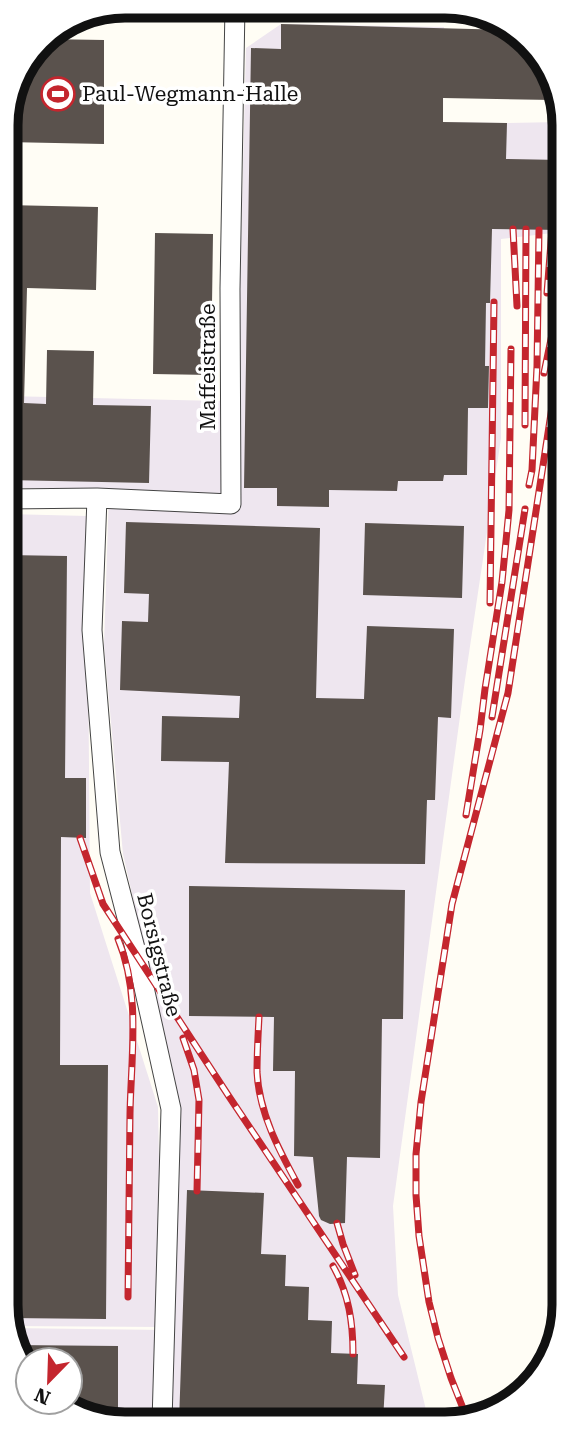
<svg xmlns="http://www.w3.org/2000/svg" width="570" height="1430" font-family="'Roboto Serif',serif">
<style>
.industrial{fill:#eee6ef}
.building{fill:#5a524d}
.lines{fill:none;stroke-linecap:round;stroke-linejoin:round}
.minor-casing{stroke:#444;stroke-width:21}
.minor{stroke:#fff;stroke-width:19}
.rail-casing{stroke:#c4262e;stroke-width:7}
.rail{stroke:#fff;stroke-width:4.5;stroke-dasharray:13;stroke-linecap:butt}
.labels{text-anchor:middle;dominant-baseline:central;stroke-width:7;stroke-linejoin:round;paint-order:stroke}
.poi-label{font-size:21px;fill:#111;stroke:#fff;text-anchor:start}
.street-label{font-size:21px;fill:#111;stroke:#fff}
.rim{fill:none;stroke:#111;stroke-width:9}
</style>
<rect width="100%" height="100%" fill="#fffdf5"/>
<path class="industrial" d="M 281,24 L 444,27 L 443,122 L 507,123 L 561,122 L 561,232 L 501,239 L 501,438 L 465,680 L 393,1206 L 398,1295 L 427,1414 L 431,1421 L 102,1423 L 63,1402 L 70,1402 L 70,1360 L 28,1360 L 28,1369 L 9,1336 L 9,1328 L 164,1330 L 180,1106 L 123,854 L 104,645 L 109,490 L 7,488 L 6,396 L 219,401 L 237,394 L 246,48 Z
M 7,514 L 87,516 L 90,893 L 158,1107 L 162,1327 L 9,1326 Z"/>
<path class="building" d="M 281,24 L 511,30 L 530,40 L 553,81 L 553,100 L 443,98 L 443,122 L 507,123 L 506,159 L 561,160 L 561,230 L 492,229 L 490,303 L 486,303 L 485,366 L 489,366 L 488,408 L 468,408 L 467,475 L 444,475 L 443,481 L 398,481 L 397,491 L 329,490 L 329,507 L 277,506 L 277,488 L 244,488 L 251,48 L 281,49 Z
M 43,39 L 104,40 L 104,144 L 6,142 L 6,116 L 17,72 Z
M 6,205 L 98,207 L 96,290 L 27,288 L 24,403 L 46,404 L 47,350 L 94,351 L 93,405 L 151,406 L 149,483 L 7,480 Z
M 155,233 L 213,234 L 211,375 L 153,374 Z
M 126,522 L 320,528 L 316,698 L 364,699 L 367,626 L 454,629 L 451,718 L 438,717 L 435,800 L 427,800 L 425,864 L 225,863 L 229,762 L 161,761 L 162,716 L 239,718 L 240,696 L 120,690 L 122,621 L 148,622 L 149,594 L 124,593 Z
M 365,523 L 464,526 L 462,598 L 363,595 Z
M 7,555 L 67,556 L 65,778 L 86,778 L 86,838 L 61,837 L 60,1065 L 108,1065 L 106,1319 L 9,1318 Z
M 189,886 L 405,890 L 403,1019 L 382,1019 L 380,1158 L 347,1157 L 345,1223 L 330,1224 L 321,1220 L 319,1216 L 313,1157 L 294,1156 L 295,1071 L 273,1071 L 274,1017 L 189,1016 Z
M 187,1190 L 264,1193 L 261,1254 L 286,1255 L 285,1286 L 309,1287 L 308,1320 L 332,1321 L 331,1353 L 358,1354 L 357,1384 L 385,1385 L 383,1421 L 179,1422 Z
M 14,1345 L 118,1346 L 118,1422 L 102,1423 L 70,1406 L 70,1360 L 23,1360 Z"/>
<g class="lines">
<defs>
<path id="minor" d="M 97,498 L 92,630 L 110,852 L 137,956 L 171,1109 L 162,1422
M 7,499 L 97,498 L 231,504 L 230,289 L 235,6"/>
</defs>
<use href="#minor" class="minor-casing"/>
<use href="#minor" class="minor"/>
<defs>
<path id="rail" d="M 513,229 L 517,306
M 547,293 L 552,230
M 544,373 L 561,291
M 525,425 L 526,229
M 529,485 L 532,470 L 537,366 L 539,230
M 490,603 L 494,302
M 492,717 L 525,509
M 466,815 L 480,730 L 485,689 L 502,582 L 509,510 L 511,349
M 80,838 L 103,904 L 230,1098 L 404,1357
M 118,939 C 141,994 131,1056 130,1114 C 129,1175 129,1236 128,1297
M 259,1017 C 258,1036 257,1054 257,1072 C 259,1113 279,1150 298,1185
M 183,1038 L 194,1070 L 199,1100 L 197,1191
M 337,1223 L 343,1244 L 355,1275
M 333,1266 C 349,1294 353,1323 353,1354
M 468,1421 L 451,1378 L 438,1338 L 429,1302 L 419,1236 L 416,1195 L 416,1154 L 421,1102 L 452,904 L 508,693 L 562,342"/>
</defs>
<use href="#rail" class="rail-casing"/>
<use href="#rail" class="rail"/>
</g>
<defs>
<symbol id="stadium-ring" viewBox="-11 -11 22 22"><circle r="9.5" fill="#fff" stroke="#c4262e" stroke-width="1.5"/><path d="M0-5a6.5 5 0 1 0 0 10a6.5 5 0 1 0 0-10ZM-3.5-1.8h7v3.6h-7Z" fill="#c4262e"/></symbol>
</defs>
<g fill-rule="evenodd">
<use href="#stadium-ring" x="39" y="75" width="38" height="38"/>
</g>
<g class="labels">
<g class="poi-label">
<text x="82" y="94">Paul-Wegmann-Halle</text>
</g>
<g class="street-label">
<text transform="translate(208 367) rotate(-90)">Maffeistraße</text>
<text transform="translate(159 955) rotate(76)">Borsigstraße</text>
</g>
</g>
<path d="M0 0H570V1430H0ZM125 18H445A107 107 0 0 1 552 125V1305A107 107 0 0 1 445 1412H125A107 107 0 0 1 18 1305V125A107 107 0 0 1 125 18Z" fill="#fff" fill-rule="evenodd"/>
<path class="rim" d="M125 18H445A107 107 0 0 1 552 125V1305A107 107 0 0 1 445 1412H125A107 107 0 0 1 18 1305V125A107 107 0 0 1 125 18Z"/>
<g transform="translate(49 1381) rotate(203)"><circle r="33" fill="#ffffff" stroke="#a0a0a0" stroke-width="2"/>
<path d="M0-5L12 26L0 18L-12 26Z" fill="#c4262e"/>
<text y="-10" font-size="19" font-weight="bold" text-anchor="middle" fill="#111111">N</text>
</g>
</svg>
